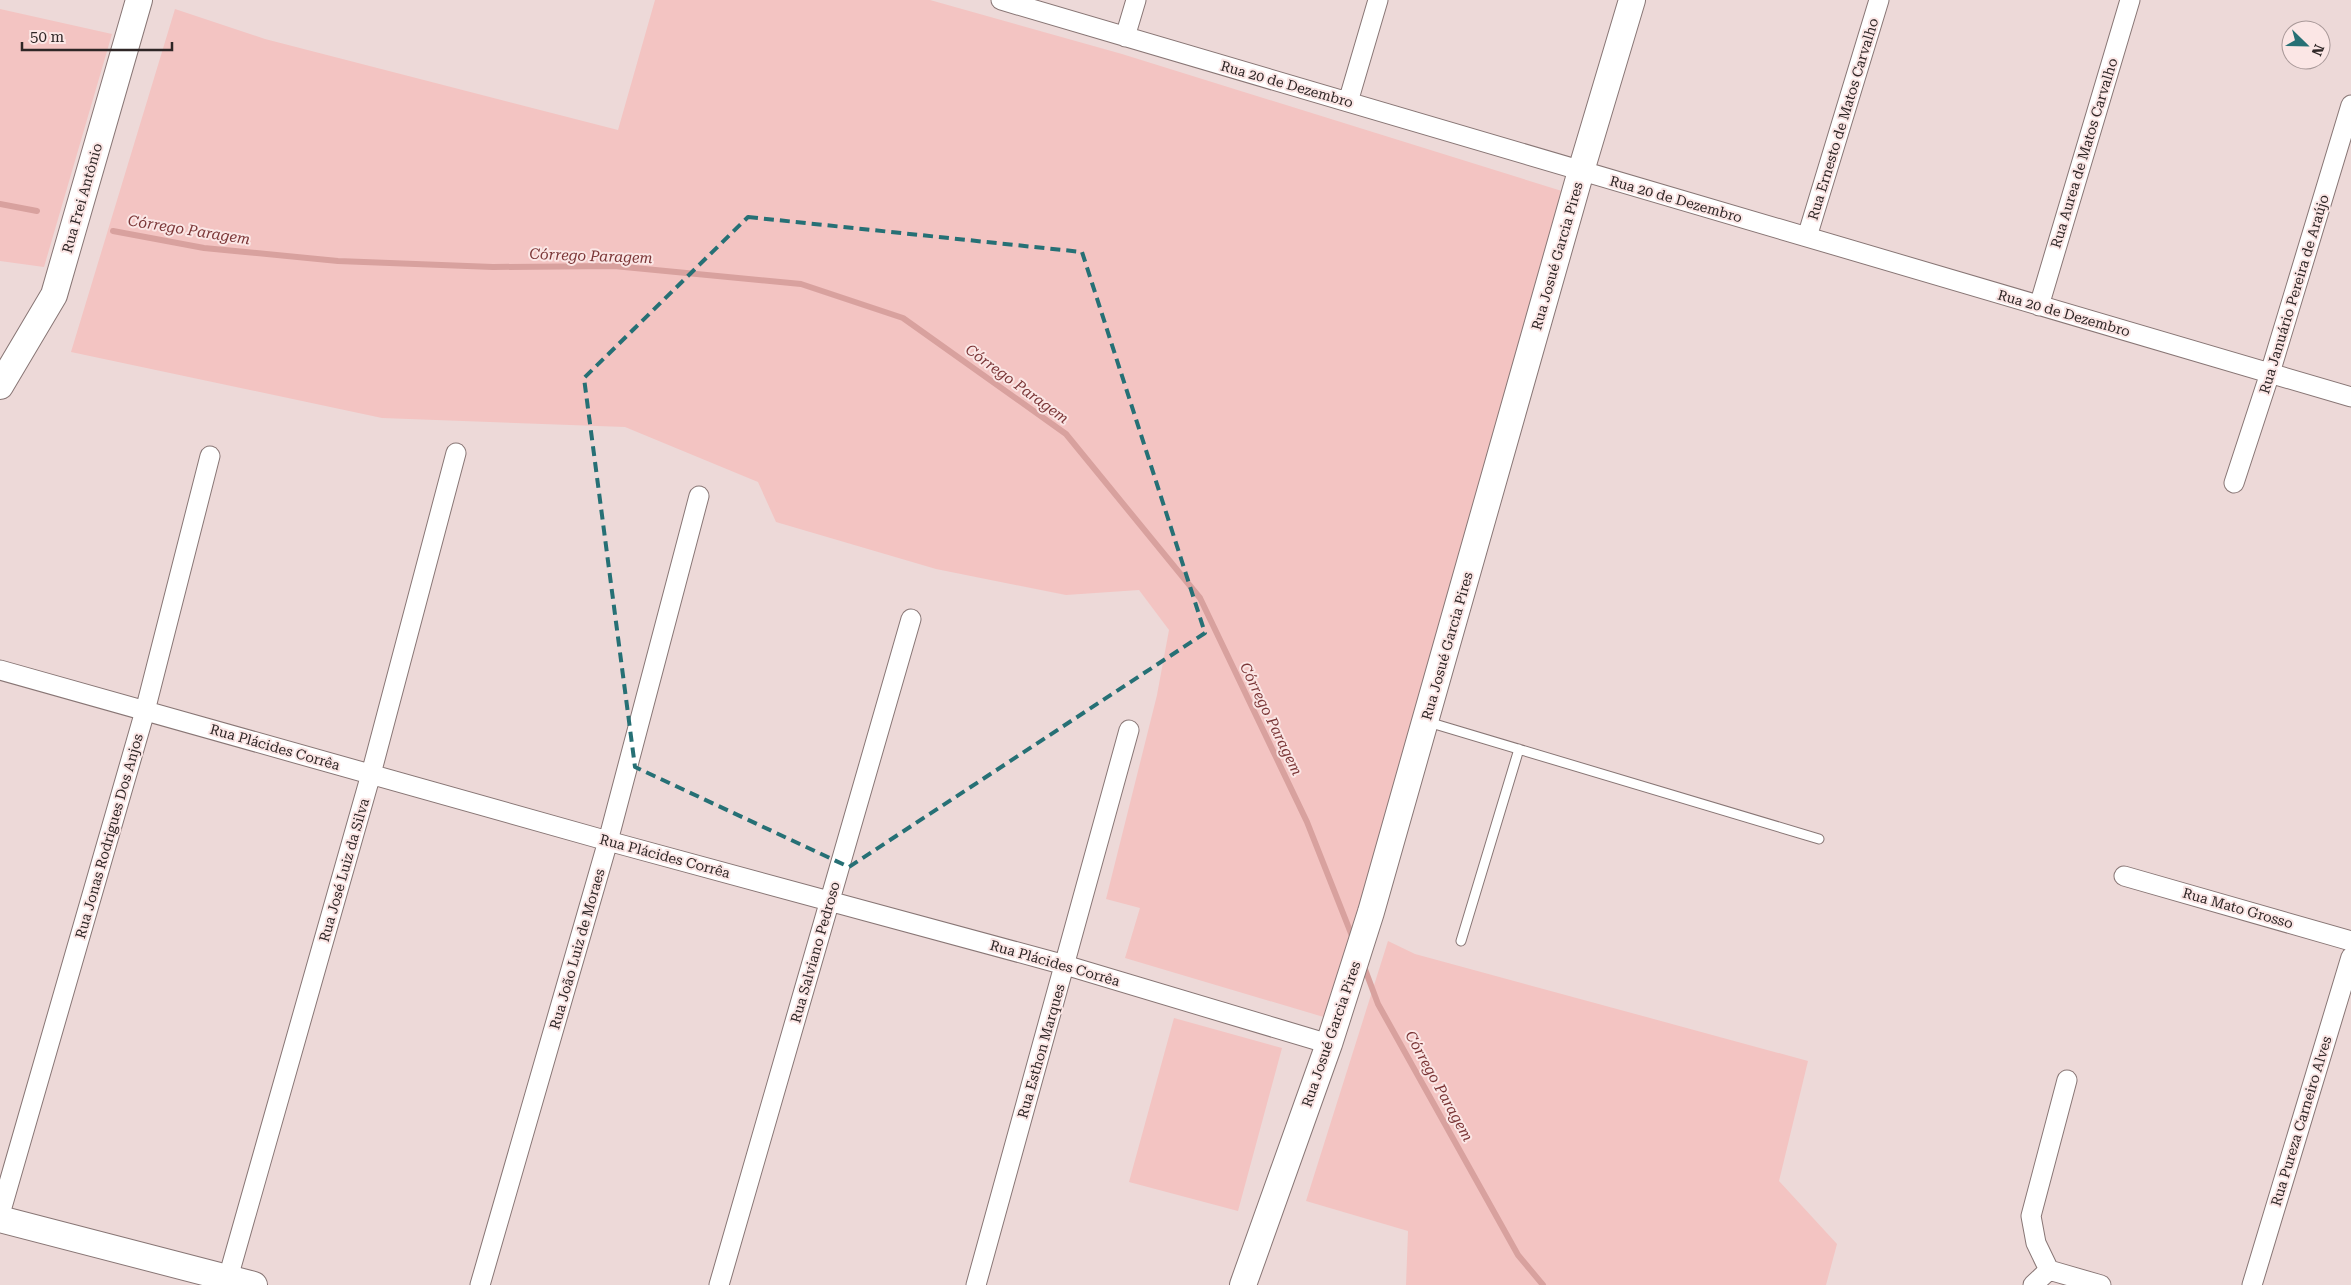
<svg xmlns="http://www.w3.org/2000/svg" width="2351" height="1285" font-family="'Roboto Serif',serif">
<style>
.green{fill:#f3c4c2}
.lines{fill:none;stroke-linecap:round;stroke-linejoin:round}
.stream{stroke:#d8a19e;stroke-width:6}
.lane-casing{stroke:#887675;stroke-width:11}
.street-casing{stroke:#887675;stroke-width:21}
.secondary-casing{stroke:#887675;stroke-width:28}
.lane{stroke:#fff;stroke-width:9}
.street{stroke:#fff;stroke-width:19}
.secondary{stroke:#fff;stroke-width:26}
.marked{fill:none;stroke:#267075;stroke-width:4;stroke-dasharray:10 6;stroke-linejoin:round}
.labels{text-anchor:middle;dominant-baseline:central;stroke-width:4;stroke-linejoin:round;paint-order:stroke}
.street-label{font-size:14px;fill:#2e2626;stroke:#fbe6e5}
.water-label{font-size:15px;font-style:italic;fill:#7b3637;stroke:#fbe6e5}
</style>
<rect width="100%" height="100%" fill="#edd9d8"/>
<path class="green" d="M 655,0 L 930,0 L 1122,54 L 1565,192 L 1327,1018 L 1125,958 L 1140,908 L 1106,899 L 1157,695 L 1169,630 L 1139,590 L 1066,595 L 936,569 L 776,522 L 758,482 L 625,427 L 382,418 L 71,352 L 175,9 L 265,39 L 618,130 Z
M 0,9 L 112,34 L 44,267 L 0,261 Z
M 1388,941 L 1415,954 L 1808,1061 L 1779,1181 L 1837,1244 L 1826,1285 L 1406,1285 L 1408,1231 L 1306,1201 Z
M 1174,1018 L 1282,1048 L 1238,1211 L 1129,1182 Z"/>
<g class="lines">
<path class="stream" d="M 0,204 L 37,211
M 113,231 L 204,248 L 338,261 L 493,267 L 614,266 L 801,284 L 903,318 L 1066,434 L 1200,598 L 1307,822 L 1354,941
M 1363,964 L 1378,1004 L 1518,1255 L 1543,1285"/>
<defs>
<path id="lane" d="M 1428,722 L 1819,839
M 1461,941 L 1519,749"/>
<path id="street" d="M 1001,0 L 2351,397
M 1125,37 L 1136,0
M 1348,102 L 1378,0
M 1807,237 L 1879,0
M 2039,306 L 2130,0
M 2234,483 L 2270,373 L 2351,105
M 0,670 L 608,841 L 1065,965 L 1329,1044
M 2124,876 L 2351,941
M 0,1214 L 145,711 L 210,456
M 2049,1270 L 2036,1243 L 2031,1216 L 2067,1080
M 2049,1270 L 2101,1285
M 226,1285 L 371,774 L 456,453
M 480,1285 L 608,841 L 699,496
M 719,1285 L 911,619
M 976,1285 L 1129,730
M 2033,1285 L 2049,1270
M 2252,1285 L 2351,957"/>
<path id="secondary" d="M 0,386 L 54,295 L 139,0
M 0,1219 L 254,1285
M 1243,1285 L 1329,1044 L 1371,912 L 1581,171 L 1632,0"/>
</defs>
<use href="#lane" class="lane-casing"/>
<use href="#street" class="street-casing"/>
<use href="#secondary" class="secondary-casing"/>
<use href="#lane" class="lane"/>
<use href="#street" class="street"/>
<use href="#secondary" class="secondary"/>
</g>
<path class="marked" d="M 748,217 L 1082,252 L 1205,633 L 849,867 L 635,767 L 584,378 Z"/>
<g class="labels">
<g class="street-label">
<text transform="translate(1287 84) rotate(16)">Rua 20 de Dezembro</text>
<text transform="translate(1843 119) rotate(-73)">Rua Ernesto de Matos Carvalho</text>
<text transform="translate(2084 153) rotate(-73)">Rua Aurea de Matos Carvalho</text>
<text transform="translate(82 198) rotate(-74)">Rua Frei Antônio</text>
<text transform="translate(1676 199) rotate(16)">Rua 20 de Dezembro</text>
<text transform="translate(1557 256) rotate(-74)">Rua Josué Garcia Pires</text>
<text transform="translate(2294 294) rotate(-73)">Rua Januário Pereira de Araújo</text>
<text transform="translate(2064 313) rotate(16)">Rua 20 de Dezembro</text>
<text transform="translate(1447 646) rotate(-74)">Rua Josué Garcia Pires</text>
<text transform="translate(275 747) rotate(16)">Rua Plácides Corrêa</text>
<text transform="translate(109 836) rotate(-74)">Rua Jonas Rodrigues Dos Anjos</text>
<text transform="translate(665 856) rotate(15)">Rua Plácides Corrêa</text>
<text transform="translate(344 870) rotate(-74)">Rua José Luiz da Silva</text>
<text transform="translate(2238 908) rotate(16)">Rua Mato Grosso</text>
<text transform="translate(577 949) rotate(-74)">Rua João Luiz de Moraes</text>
<text transform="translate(815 952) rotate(-74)">Rua Salviano Pedroso</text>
<text transform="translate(1055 963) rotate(16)">Rua Plácides Corrêa</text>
<text transform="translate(1331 1034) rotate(-71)">Rua Josué Garcia Pires</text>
<text transform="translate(1041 1051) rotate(-74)">Rua Esthon Marques</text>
<text transform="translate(2301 1121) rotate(-73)">Rua Pureza Carneiro Alves</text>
</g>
<g class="water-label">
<text transform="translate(189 230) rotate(9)">Córrego Paragem</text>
<text transform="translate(591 256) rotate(2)">Córrego Paragem</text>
<text transform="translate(1017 384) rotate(36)">Córrego Paragem</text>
<text transform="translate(1271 719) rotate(64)">Córrego Paragem</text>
<text transform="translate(1439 1086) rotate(61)">Córrego Paragem</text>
</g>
</g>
<g transform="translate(2306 45) rotate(113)"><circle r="24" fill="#fbe6e5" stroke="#a99999"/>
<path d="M0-4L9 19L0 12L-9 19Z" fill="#267075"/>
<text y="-8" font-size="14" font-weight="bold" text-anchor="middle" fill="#2e2626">N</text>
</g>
<path d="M22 42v8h150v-8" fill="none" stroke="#2e2626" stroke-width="2.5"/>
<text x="30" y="42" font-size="15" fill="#2e2626" stroke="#fbe6e5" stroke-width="4" paint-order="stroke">50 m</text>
</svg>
